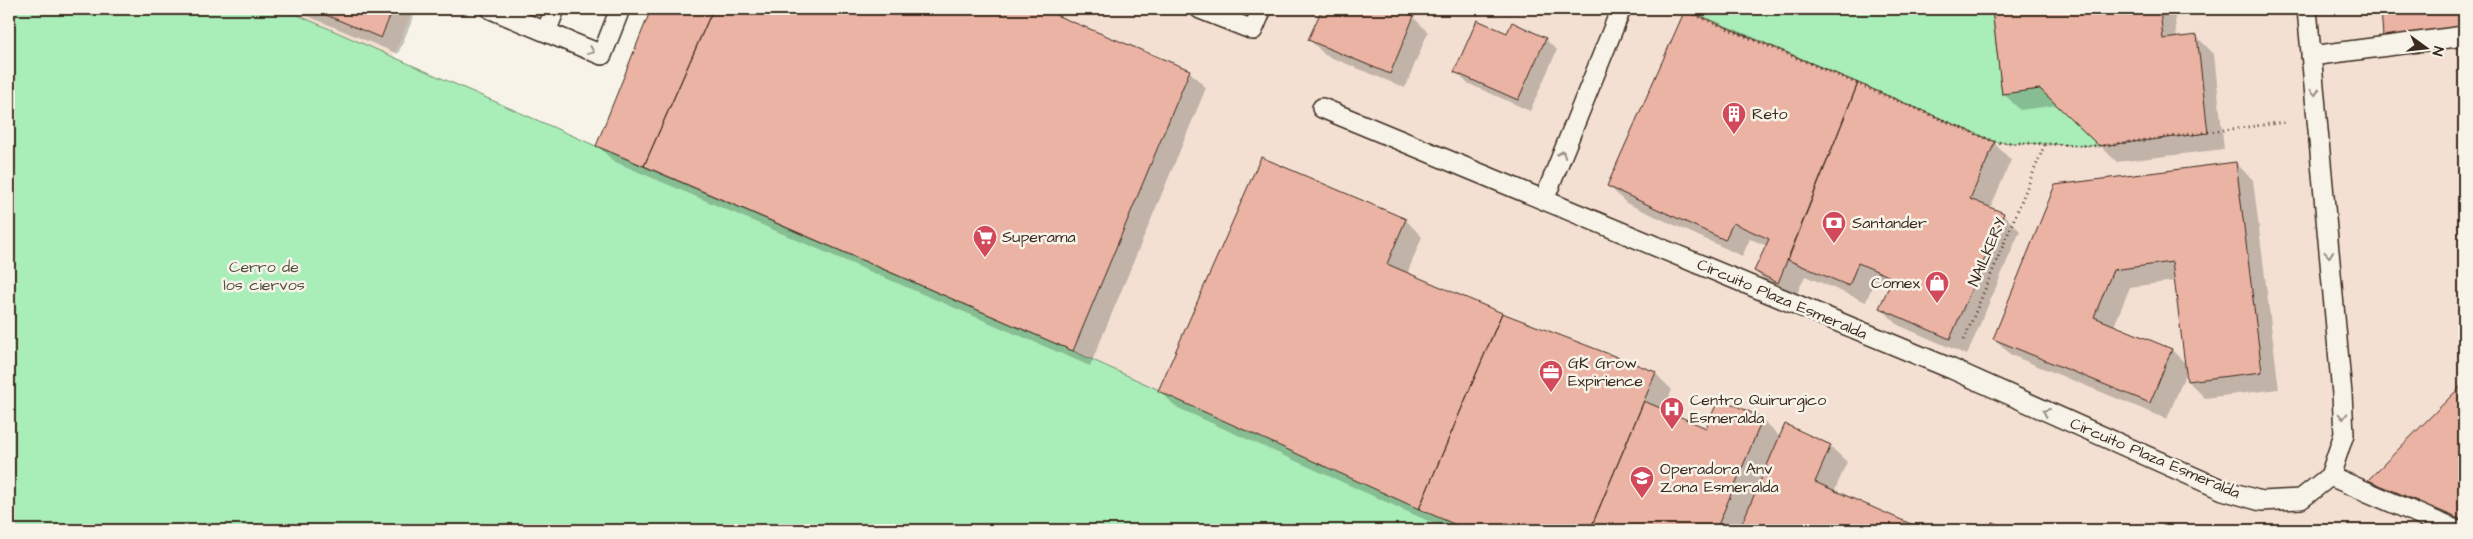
<svg xmlns="http://www.w3.org/2000/svg" width="2473" height="539" font-family="'Architects Daughter',sans-serif">
<style>
.built{fill:#f3e0d3}
.green{fill:#a9edb8;stroke:#728c6b}
.shadow{fill:#0003;fill-rule:evenodd}
.building{fill:#ebb3a3;stroke:#3b2a1e}
.lines{fill:none;stroke-linecap:round;stroke-linejoin:round}
.service-casing{stroke:#3b2a1e;stroke-width:22}
.path{stroke:#3b2a1e;stroke-width:3;stroke-dasharray:1 4;stroke-linecap:butt}
.service{stroke:#f7f3e8;stroke-width:19}
.oneway{stroke:#998e83}
.labels{text-anchor:middle;dominant-baseline:central;stroke-width:5;stroke-linejoin:round;paint-order:stroke}
.poi-label{font-size:16px;fill:#3b2a1e;stroke:#f7f3e8;text-anchor:start}
.street-label{font-size:16px;fill:#3b2a1e;stroke:#f7f3e8}
.park-label{font-size:16px;fill:#51513d;stroke:#f7f3e8}
</style>
<rect width="100%" height="100%" fill="#f7f3e8"/>
<filter id="ink" filterUnits="userSpaceOnUse"><feTurbulence type="fractalNoise" baseFrequency=".02" numOctaves="2"/><feDisplacementMap in="SourceGraphic" scale="10" xChannelSelector="R" yChannelSelector="G"/><feConvolveMatrix kernelMatrix="1 2 1 2 8 2 1 2 1" color-interpolation-filters="sRGB"/></filter>
<g filter="url(#ink)">
<path class="built" d="M 284,9 L 413,9 L 393,57 Z
M 713,9 L 2464,9 L 2464,530 L 1468,530 L 1158,391 L 644,166 Z"/>
<path class="green" d="M 9,9 L 284,9 L 596,146 L 1073,351 L 1468,530 L 9,530 Z
M 1686,9 L 1992,9 L 2002,94 L 2040,89 L 2099,146 L 1995,142 Z"/>
<path class="shadow" d="M 291,9 L 417,9 L 398,54 Z
M 652,9 L 1037,9 L 1189,71 L 1206,88 L 1090,366 L 613,161 L 598,146 Z
M 1323,9 L 1415,9 L 1412,16 L 1428,32 L 1405,88 L 1325,55 L 1310,40 Z
M 1993,9 L 2174,9 L 2177,39 L 2197,37 L 2214,54 L 2224,149 L 2117,162 L 2058,105 L 2020,110 L 2003,93 Z
M 2382,9 L 2464,9 L 2464,47 L 2401,53 L 2385,36 Z
M 1686,12 L 1994,143 L 2011,160 L 1990,209 L 2003,214 L 2020,231 L 1967,355 L 1898,325 L 1881,308 L 1891,286 L 1875,279 L 1866,302 L 1805,276 L 1795,298 L 1772,288 L 1755,271 L 1767,246 L 1750,239 L 1742,256 L 1626,203 L 1609,186 Z
M 1507,35 L 1545,39 L 1557,50 L 1530,111 L 1467,83 L 1456,72 Z
M 1261,158 L 1406,220 L 1422,237 L 1407,274 L 1501,315 L 1655,373 L 1672,390 L 1663,411 L 1706,430 L 1762,419 L 1780,437 L 1830,446 L 1847,462 L 1834,492 L 1917,530 L 1448,530 L 1176,407 L 1159,390 Z
M 2236,163 L 2253,180 L 2279,389 L 2205,398 L 2188,381 L 2187,370 L 2167,419 L 2011,355 L 1994,338 ZM 2175,281 L 2186,364 L 2172,350 L 2114,326 L 2130,287 Z
M 2464,385 L 2464,530 L 2386,496 L 2369,480 Z"/>
<path class="building" d="M 312,9 L 393,9 L 381,38 Z
M 651,9 L 713,9 L 644,166 L 596,146 Z
M 713,9 L 1041,9 L 1190,70 L 1073,351 L 644,166 Z
M 1322,9 L 1399,9 L 1414,16 L 1390,74 L 1308,40 Z
M 1992,9 L 2160,9 L 2163,39 L 2197,35 L 2208,133 L 2099,146 L 2040,89 L 2002,94 Z
M 2381,9 L 2464,9 L 2464,29 L 2383,37 Z
M 1685,10 L 1858,83 L 1778,283 L 1754,271 L 1769,239 L 1733,223 L 1725,240 L 1607,186 Z
M 1477,20 L 1507,33 L 1512,22 L 1546,38 L 1518,100 L 1454,72 Z
M 1858,83 L 1995,142 L 1970,199 L 2004,213 L 1950,339 L 1879,308 L 1893,278 L 1858,263 L 1849,286 L 1788,260 Z
M 1261,157 L 1406,219 L 1387,264 L 1502,313 L 1419,509 L 1158,391 Z
M 2236,162 L 2262,372 L 2187,381 L 2172,262 L 2113,270 L 2094,317 L 2172,349 L 2150,403 L 1993,339 L 2055,185 Z
M 1502,313 L 1656,372 L 1590,530 L 1468,530 L 1419,509 Z
M 2464,383 L 2464,521 L 2368,480 Z
M 1719,398 L 1763,418 L 1716,530 L 1590,530 L 1644,401 L 1706,428 Z
M 1785,424 L 1831,445 L 1815,482 L 1913,525 L 1911,530 L 1739,530 Z
M 1992,522 L 2013,530 L 1988,530 Z"/>
<g class="lines">
<defs>
<path id="service" d="M 491,9 L 546,32 L 555,9
M 1200,9 L 1253,30 L 1262,9
M 546,32 L 602,55 L 620,9
M 2311,56 L 2464,36
M 1322,108 L 1952,369 L 2223,490 L 2261,501 L 2301,499 L 2330,476 L 2344,434 L 2342,394 L 2307,9
M 1544,200 L 1621,9
M 2330,476 L 2456,530"/>
</defs>
<use href="#service" class="service-casing"/>
<path class="path" d="M 1681,9 L 1995,142 L 2099,146 L 2286,122
M 1964,340 L 2045,144"/>
<use href="#service" class="service"/>
</g>
<defs><path id="oneway-chevron" d="M-2-3.5L2.5 0L-2 3.5" fill="none" stroke-width="1.6" stroke-linecap="round" stroke-linejoin="round" transform="scale(1.25)"/></defs>
<g class="oneway">
<use href="#oneway-chevron" transform="translate(591 51) rotate(22)"/>
<use href="#oneway-chevron" transform="translate(2315 92) rotate(85)"/>
<use href="#oneway-chevron" transform="translate(1562 154) rotate(-68)"/>
<use href="#oneway-chevron" transform="translate(2329 254) rotate(85)"/>
<use href="#oneway-chevron" transform="translate(2046 412) rotate(-156)"/>
<use href="#oneway-chevron" transform="translate(2343 416) rotate(88)"/>
</g>
</g>
<defs>
<symbol id="building-pin" viewBox="-11 -11 22 30"><path d="M0 17L-7.5 6A9.5 9.5 0 1 1 7.5 6Z" fill="#d1495b" stroke="#f7f3e8"/><path d="M-4-6H4V6H1V3H-1V6H-4ZM-2.5-4.3h1.7v1.8h-1.7ZM.8-4.3h1.7v1.8H.8ZM-2.5-1h1.7V.8h-1.7ZM.8-1h1.7V.8H.8Z" fill="#fff"/></symbol>
<symbol id="bank-pin" viewBox="-11 -11 22 30"><path d="M0 17L-7.5 6A9.5 9.5 0 1 1 7.5 6Z" fill="#d1495b" stroke="#f7f3e8"/><path d="M-6-4H6V4H-6ZM0-2.3a2.3 2.3 0 1 0 0 4.6a2.3 2.3 0 1 0 0-4.6Z" fill="#fff"/></symbol>
<symbol id="supermarket-pin" viewBox="-11 -11 22 30"><path d="M0 17L-7.5 6A9.5 9.5 0 1 1 7.5 6Z" fill="#d1495b" stroke="#f7f3e8"/><path d="M-6-5.5h2.5l.6 2H6L4.5 2H-2.5L-4.4-4H-6ZM-1.5 3.2a1.3 1.3 0 1 0 .1 0ZM3 3.2a1.3 1.3 0 1 0 .1 0Z" fill="#fff"/></symbol>
<symbol id="shop-pin" viewBox="-11 -11 22 30"><path d="M0 17L-7.5 6A9.5 9.5 0 1 1 7.5 6Z" fill="#d1495b" stroke="#f7f3e8"/><path d="M-5-2.5h2.3a2.7 3.5 0 0 1 5.4 0H5L5.5 6h-11ZM-1.5-2.5h3a1.5 2.3 0 0 0-3 0Z" fill="#fff"/></symbol>
<symbol id="office-pin" viewBox="-11 -11 22 30"><path d="M0 17L-7.5 6A9.5 9.5 0 1 1 7.5 6Z" fill="#d1495b" stroke="#f7f3e8"/><path d="M-6-3h4V-5.5h4V-3h4V5H-6ZM-1-4.5V-3h2v-1.5ZM-6 0V1H6V0Z" fill="#fff"/></symbol>
<symbol id="hospital-pin" viewBox="-11 -11 22 30"><path d="M0 17L-7.5 6A9.5 9.5 0 1 1 7.5 6Z" fill="#d1495b" stroke="#f7f3e8"/><path d="M-5-5h3v3.5h4V-5h3V5h-3V1.5h-4V5h-3Z" fill="#fff"/></symbol>
<symbol id="school-pin" viewBox="-11 -11 22 30"><path d="M0 17L-7.5 6A9.5 9.5 0 1 1 7.5 6Z" fill="#d1495b" stroke="#f7f3e8"/><path d="M0-5L7-2L0 1L-7-2ZM-4 1L0 2.5L4 1V4Q0 6-4 4Z" fill="#fff"/></symbol>
</defs>
<g fill-rule="evenodd">
<use href="#building-pin" x="1720" y="100" width="28" height="38"/>
<use href="#bank-pin" x="1820" y="209" width="28" height="38"/>
<use href="#supermarket-pin" x="971" y="223" width="28" height="38"/>
<use href="#shop-pin" x="1923" y="269" width="28" height="38"/>
<use href="#office-pin" x="1537" y="358" width="28" height="38"/>
<use href="#hospital-pin" x="1658" y="395" width="28" height="38"/>
<use href="#school-pin" x="1628" y="464" width="28" height="38"/>
</g>
<g class="labels">
<g class="poi-label">
<text x="1752" y="114">Reto</text>
<text x="1852" y="223">Santander</text>
<text x="1002" y="237">Superama</text>
<text x="1920" y="283" text-anchor="end">Comex</text>
<text x="1568" y="363">GK Grow<tspan x="1568" dy="18">Expirience</tspan></text>
<text x="1690" y="400">Centro Quirurgico<tspan x="1690" dy="18">Esmeralda</tspan></text>
<text x="1660" y="469">Operadora Anv<tspan x="1660" dy="18">Zona Esmeralda</tspan></text>
</g>
<g class="street-label">
<text transform="translate(1987 252) rotate(-67)">NAILKERY</text>
<text transform="translate(1782 299) rotate(23)">Circuito Plaza Esmeralda</text>
<text transform="translate(2155 458) rotate(23)">Circuito Plaza Esmeralda</text>
</g>
<g class="park-label">
<text x="264" y="267">Cerro de<tspan x="264" dy="18">los ciervos</tspan></text>
</g>
</g>
<rect width="2473" height="539" fill="none" stroke="#f7f3e8" stroke-width="30"/>
<rect x="15" y="15" width="2443" height="509" fill="none" stroke="#3b2a1e" stroke-width="2" filter="url(#ink)"/>
<g transform="translate(2426 48) rotate(105)" stroke="#f7f3e8" stroke-width="4" paint-order="stroke">
<path d="M0-4L9 19L0 12L-9 19Z" fill="#3b2a1e"/>
<text y="-8" font-size="14" font-weight="bold" text-anchor="middle" fill="#3b2a1e">N</text>
</g>
</svg>
